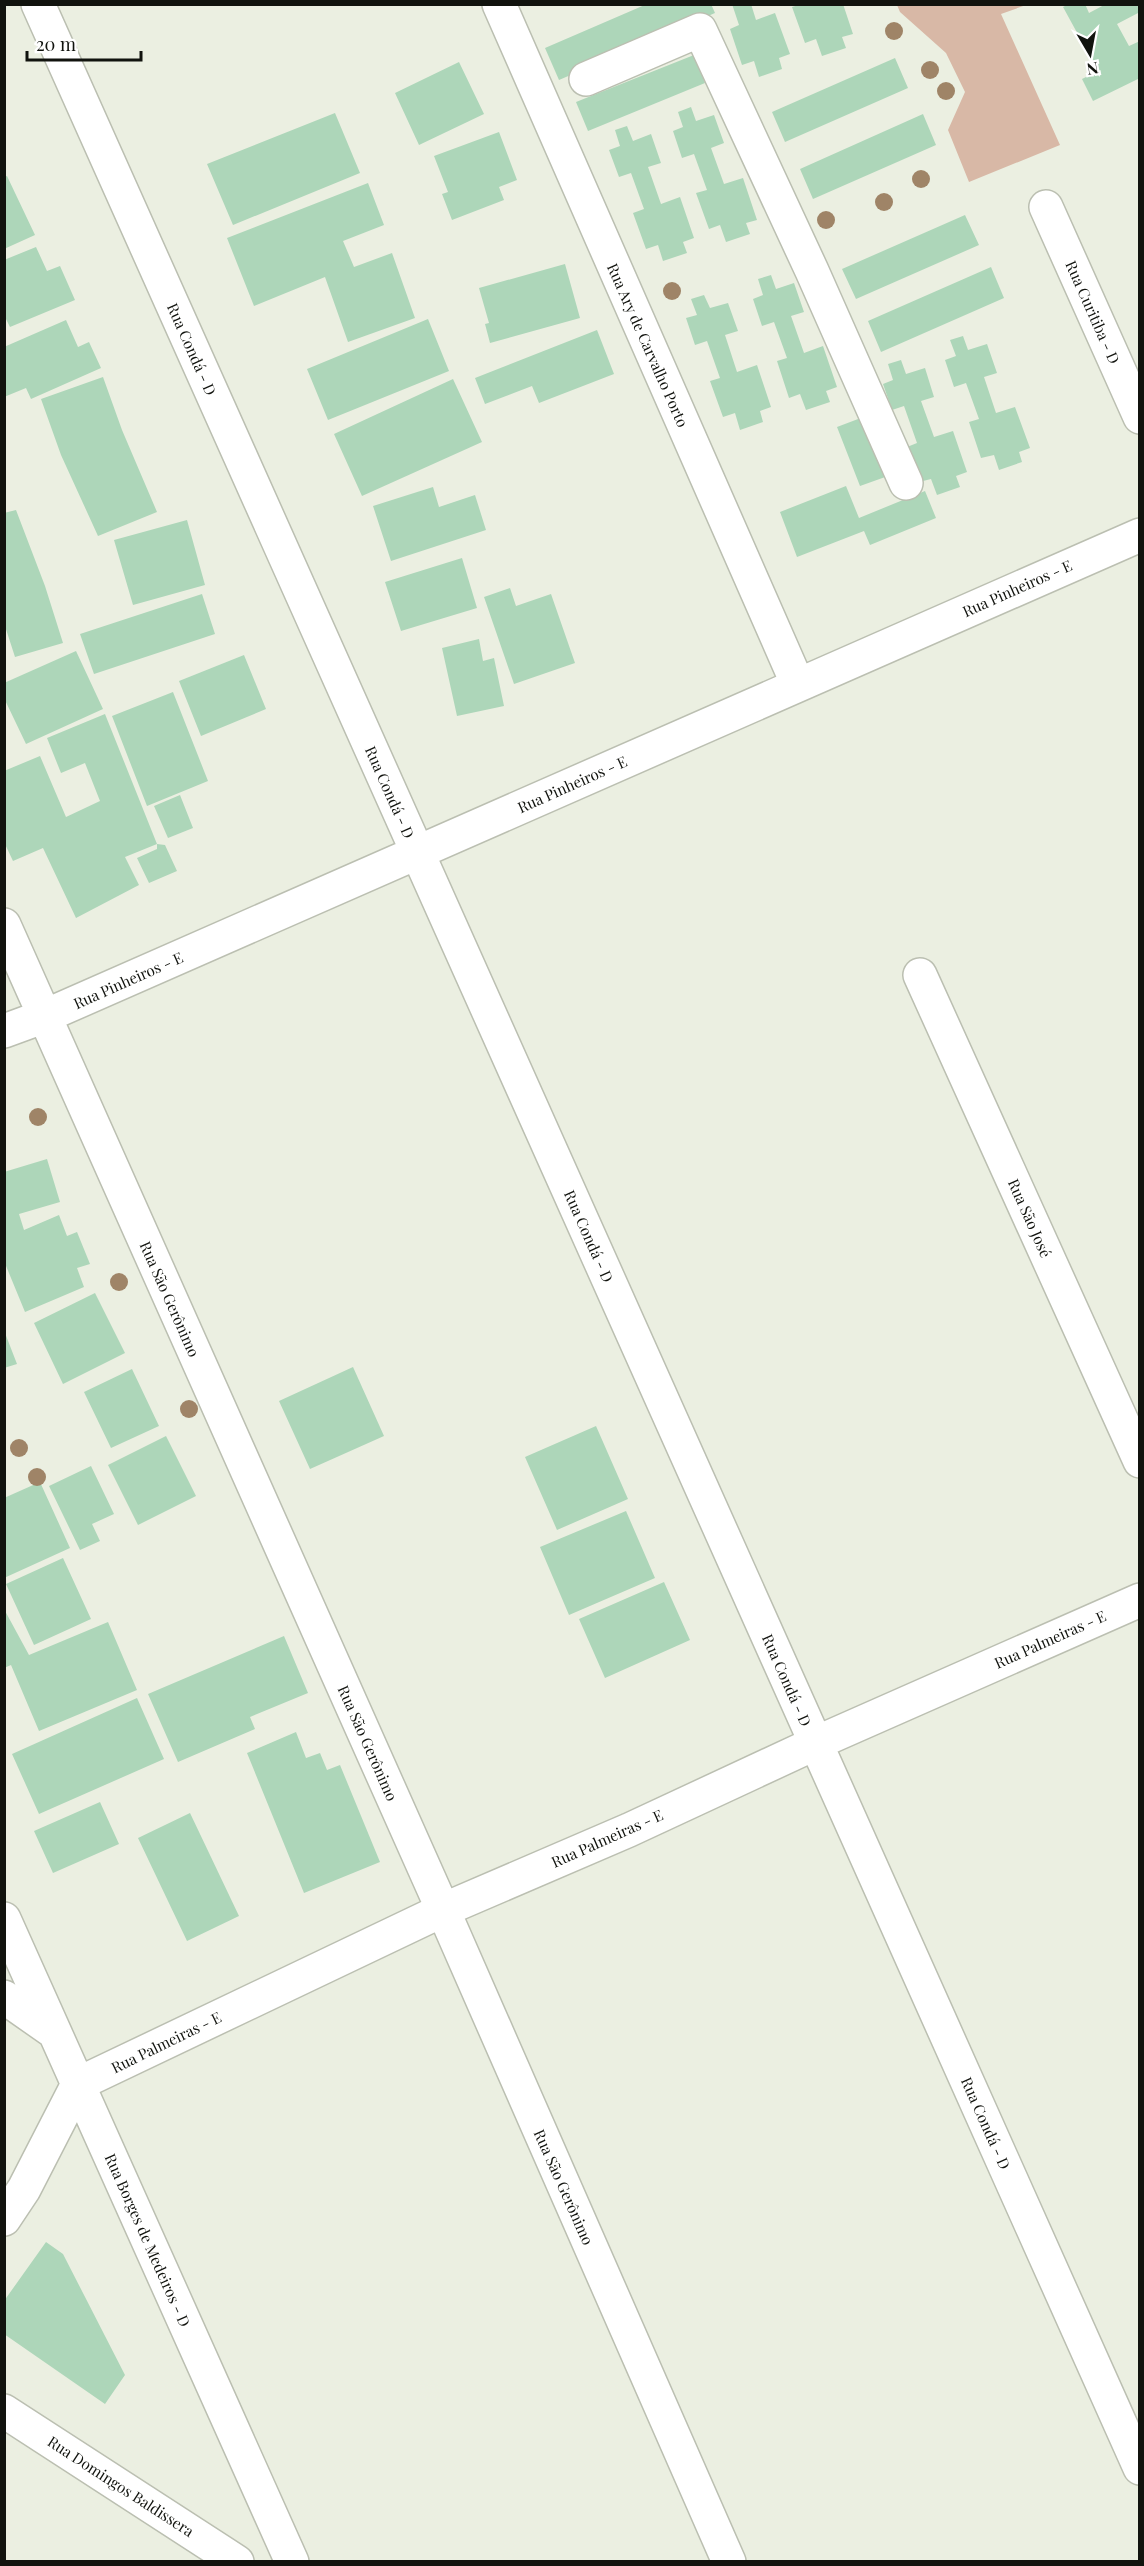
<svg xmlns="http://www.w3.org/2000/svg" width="1144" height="2566" font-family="'Playfair Display',serif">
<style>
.green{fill:#d8b8a6}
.building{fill:#add6b9}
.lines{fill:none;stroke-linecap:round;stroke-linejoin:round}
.minor-casing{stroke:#bbbfb1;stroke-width:36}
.minor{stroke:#fff;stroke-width:33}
.tree{fill:#9f8467}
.labels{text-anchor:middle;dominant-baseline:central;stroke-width:4.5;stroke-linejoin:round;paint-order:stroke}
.street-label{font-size:15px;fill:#11130e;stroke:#fff}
</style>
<rect width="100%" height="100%" fill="#ebefe1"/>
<path class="green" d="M 897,5 L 1026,5 L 1001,14 L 1060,145 L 969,182 L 948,130 L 965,92 L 946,53 L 900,12 Z"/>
<path class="building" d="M 647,4 L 711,4 L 715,13 L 559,80 L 545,48 Z
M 732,4 L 751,4 L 756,20 L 775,13 L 790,54 L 779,58 L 782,69 L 759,77 L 754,61 L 742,65 L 730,29 L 739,25 Z
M 802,4 L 843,4 L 853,34 L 842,37 L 846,48 L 822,56 L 816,39 L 805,43 L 792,7 Z
M 1069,4 L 1085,4 L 1089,13 L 1106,4 L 1140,4 L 1140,12 L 1117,24 L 1129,46 L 1140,41 L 1140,78 L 1093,101 L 1082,79 L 1098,71 L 1063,7 Z
M 694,55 L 705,83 L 588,131 L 576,102 Z
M 895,58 L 908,88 L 785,142 L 772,112 Z
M 459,62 L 484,114 L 419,145 L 395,93 Z
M 691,107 L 696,121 L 714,115 L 724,143 L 711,148 L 724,184 L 743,178 L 757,220 L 746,223 L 750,234 L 726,242 L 720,225 L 709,229 L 696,193 L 707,190 L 694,154 L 682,158 L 673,131 L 683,127 L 678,112 Z
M 335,113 L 360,173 L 233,225 L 207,164 Z
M 923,114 L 936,145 L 813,199 L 800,169 Z
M 627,126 L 633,141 L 651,134 L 661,163 L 648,167 L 661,204 L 680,197 L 694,238 L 683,242 L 687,253 L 663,261 L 658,245 L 646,249 L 633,213 L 644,209 L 631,173 L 619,177 L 609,150 L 620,146 L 615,130 Z
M 499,132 L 517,180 L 499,187 L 504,200 L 452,220 L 442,194 L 448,192 L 434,156 Z
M 7,176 L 35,235 L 4,249 L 4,177 Z
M 368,183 L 384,225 L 343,241 L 354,267 L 392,253 L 415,318 L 348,342 L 325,277 L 254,306 L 227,238 Z
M 965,215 L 979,245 L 856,299 L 842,269 Z
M 36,247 L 47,271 L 60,266 L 75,300 L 10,327 L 4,315 L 4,260 Z
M 565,264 L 580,318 L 490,343 L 485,324 L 489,323 L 479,288 Z
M 991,267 L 1004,298 L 881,352 L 868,321 Z
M 771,275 L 776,289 L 794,283 L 804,312 L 791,316 L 804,353 L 823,346 L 837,387 L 826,391 L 830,402 L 806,410 L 800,394 L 789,398 L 777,361 L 787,358 L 774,322 L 762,326 L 753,299 L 763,295 L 758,279 Z
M 704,295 L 710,308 L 728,303 L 738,331 L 725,335 L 737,372 L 757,365 L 771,407 L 760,411 L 763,422 L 740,430 L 735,413 L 723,417 L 710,381 L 720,378 L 707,341 L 695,345 L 686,318 L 697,315 L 691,299 Z
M 428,319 L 449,371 L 328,420 L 307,369 Z
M 66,320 L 78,347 L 89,342 L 101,368 L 31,399 L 26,388 L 4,397 L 4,347 Z
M 597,330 L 614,374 L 539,403 L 532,386 L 485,404 L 475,378 Z
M 963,336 L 968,350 L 987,344 L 997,373 L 984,377 L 996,413 L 1015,407 L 1030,448 L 1019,452 L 1022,462 L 999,470 L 994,455 L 981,458 L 969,422 L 979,419 L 966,383 L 954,387 L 945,360 L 956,356 L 950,340 Z
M 901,360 L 906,374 L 925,368 L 934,397 L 921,401 L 934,437 L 953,431 L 967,472 L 956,476 L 960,487 L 937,495 L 931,479 L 919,482 L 907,447 L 917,443 L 904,406 L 892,410 L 883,384 L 893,380 L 888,364 Z
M 103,377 L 122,430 L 157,512 L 98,536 L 61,455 L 41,399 Z
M 453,379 L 482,442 L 362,496 L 334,434 Z
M 866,416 L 888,476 L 860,486 L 837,427 Z
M 846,486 L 859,518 L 925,491 L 936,518 L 870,545 L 864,531 L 797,557 L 780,512 Z
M 433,487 L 439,507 L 475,495 L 486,530 L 391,561 L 373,506 Z
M 16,510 L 45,586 L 63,643 L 15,657 L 4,623 L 4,513 Z
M 187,520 L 205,585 L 133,605 L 114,540 Z
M 462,558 L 477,608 L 401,631 L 385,582 Z
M 510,588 L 516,606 L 551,594 L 575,663 L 514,684 L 484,597 Z
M 202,594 L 215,634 L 94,674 L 80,634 Z
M 479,639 L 483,661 L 494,658 L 504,706 L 457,716 L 442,648 Z
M 76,651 L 103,709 L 26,744 L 4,698 L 4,683 Z
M 244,655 L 266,709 L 201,736 L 179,681 Z
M 173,692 L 208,781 L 147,806 L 112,716 Z
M 105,714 L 157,844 L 125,857 L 139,885 L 76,918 L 43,848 L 13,861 L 4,842 L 4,771 L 40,756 L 66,817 L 100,801 L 85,763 L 61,773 L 47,738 Z
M 180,795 L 193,828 L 168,838 L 154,806 Z
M 157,844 L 165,845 L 177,871 L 149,883 L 137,858 L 157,849 Z
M 47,1159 L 60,1202 L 19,1214 L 24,1230 L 59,1215 L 67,1236 L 77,1232 L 90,1264 L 77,1268 L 84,1287 L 25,1312 L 4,1261 L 4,1172 Z
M 95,1293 L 125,1353 L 63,1384 L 34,1323 Z
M 5,1333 L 17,1364 L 4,1368 L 4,1334 Z
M 353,1367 L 384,1436 L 310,1469 L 279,1401 Z
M 132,1369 L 159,1426 L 111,1448 L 84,1392 Z
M 596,1426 L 628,1499 L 557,1530 L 525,1457 Z
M 166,1436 L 196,1496 L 138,1525 L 108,1465 Z
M 91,1466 L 114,1514 L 92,1524 L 100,1541 L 80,1550 L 49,1486 Z
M 40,1482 L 70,1548 L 4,1578 L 4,1498 Z
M 626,1511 L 655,1578 L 569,1615 L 540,1547 Z
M 63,1558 L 91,1619 L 34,1645 L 6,1584 Z
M 664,1582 L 690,1640 L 605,1678 L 579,1619 Z
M 4,1609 L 29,1655 L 108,1622 L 137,1690 L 39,1731 L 11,1665 L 4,1668 Z
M 284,1636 L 308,1693 L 250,1717 L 255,1729 L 178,1762 L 148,1694 Z
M 137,1698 L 164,1759 L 39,1814 L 12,1754 Z
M 296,1732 L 306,1758 L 320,1753 L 327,1770 L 340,1765 L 380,1862 L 304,1893 L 247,1753 Z
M 100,1802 L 119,1844 L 53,1873 L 34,1831 Z
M 190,1813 L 239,1916 L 187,1941 L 138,1838 Z
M 46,2242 L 63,2254 L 125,2375 L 105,2404 L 4,2334 L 4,2301 Z"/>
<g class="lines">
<defs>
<path id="minor" d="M 38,4 L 1140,2468
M 499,4 L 798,685
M 586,79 L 700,30 L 812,271 L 906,483
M 1046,207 L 1140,417
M 4,925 L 443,1910 L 729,2562
M 920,975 L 1140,1461
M 4,1031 L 45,1016 L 1140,535
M 4,1919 L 292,2562
M 4,1997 L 54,2032
M 4,2219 L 24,2189 L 78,2084 L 443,1910 L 629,1830 L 816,1743 L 1140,1600
M 4,2411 L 237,2562"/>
</defs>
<use href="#minor" class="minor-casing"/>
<use href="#minor" class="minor"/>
</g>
<g class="tree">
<circle cx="894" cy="31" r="9"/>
<circle cx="930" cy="70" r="9"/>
<circle cx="946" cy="91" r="9"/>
<circle cx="921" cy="179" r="9"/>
<circle cx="884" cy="202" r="9"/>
<circle cx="826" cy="220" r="9"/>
<circle cx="672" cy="291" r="9"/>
<circle cx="38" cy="1117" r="9"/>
<circle cx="119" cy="1282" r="9"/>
<circle cx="189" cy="1409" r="9"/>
<circle cx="19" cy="1448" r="9"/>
<circle cx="37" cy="1477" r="9"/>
</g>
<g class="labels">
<g class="street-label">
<text transform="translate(1093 312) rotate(66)">Rua Curitiba - D</text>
<text transform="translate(648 345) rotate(66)">Rua Ary de Carvalho Porto</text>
<text transform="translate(192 349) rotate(66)">Rua Condá - D</text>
<text transform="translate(1017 588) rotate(-24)">Rua Pinheiros - E</text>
<text transform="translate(572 784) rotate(-24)">Rua Pinheiros - E</text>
<text transform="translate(390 792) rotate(66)">Rua Condá - D</text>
<text transform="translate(128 980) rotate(-24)">Rua Pinheiros - E</text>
<text transform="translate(1030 1218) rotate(66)">Rua São José</text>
<text transform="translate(589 1236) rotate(66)">Rua Condá - D</text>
<text transform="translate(170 1299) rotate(66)">Rua São Gerônimo</text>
<text transform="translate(1050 1639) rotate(-24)">Rua Palmeiras - E</text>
<text transform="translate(787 1680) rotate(66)">Rua Condá - D</text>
<text transform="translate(368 1743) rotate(66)">Rua São Gerônimo</text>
<text transform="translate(607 1838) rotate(-24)">Rua Palmeiras - E</text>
<text transform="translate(166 2042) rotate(-26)">Rua Palmeiras - E</text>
<text transform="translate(986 2123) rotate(66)">Rua Condá - D</text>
<text transform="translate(564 2187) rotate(66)">Rua São Gerônimo</text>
<text transform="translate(148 2240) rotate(66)">Rua Borges de Medeiros - D</text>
<text transform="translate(121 2486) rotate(33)">Rua Domingos Baldissera</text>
</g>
</g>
<rect width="1144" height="2566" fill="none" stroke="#11130e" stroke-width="12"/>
<g transform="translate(1090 54) rotate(170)" stroke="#ffffff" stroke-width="4.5" paint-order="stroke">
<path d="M0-4.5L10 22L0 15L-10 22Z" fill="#11130e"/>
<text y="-9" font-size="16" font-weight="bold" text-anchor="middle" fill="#11130e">N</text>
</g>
<path d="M27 51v9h114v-9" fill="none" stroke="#11130e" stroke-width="3"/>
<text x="36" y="51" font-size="18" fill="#11130e" stroke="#ffffff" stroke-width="4.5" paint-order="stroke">20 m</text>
</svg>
